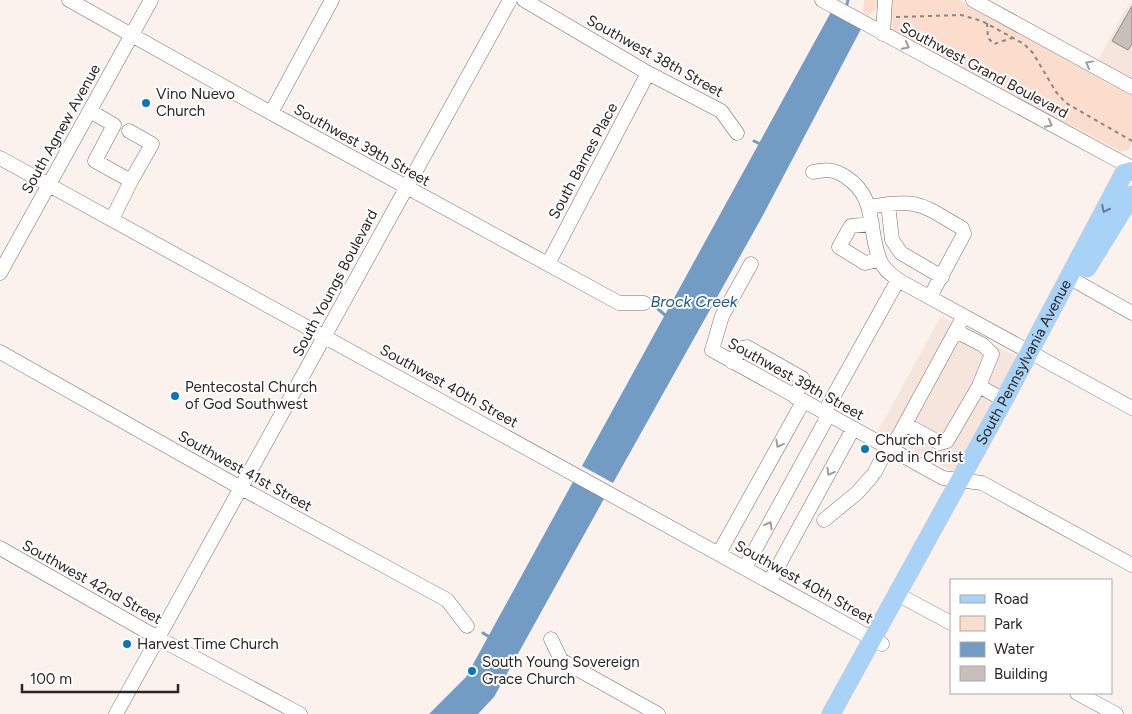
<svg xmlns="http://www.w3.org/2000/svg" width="1132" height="714" font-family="Figtree,sans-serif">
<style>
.built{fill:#f6e5dc}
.green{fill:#fbddce}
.water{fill:#729cc3}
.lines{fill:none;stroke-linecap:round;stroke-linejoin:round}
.stream{stroke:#729cc3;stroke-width:3}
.building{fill:#c8beba;stroke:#918883}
.minor-casing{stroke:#766e69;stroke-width:15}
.major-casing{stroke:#d0cfcf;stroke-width:19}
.path{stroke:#8c8582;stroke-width:2;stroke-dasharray:4 4;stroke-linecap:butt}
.minor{stroke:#fff;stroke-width:14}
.major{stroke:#a9d2f7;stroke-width:18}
.oneway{stroke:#9f9d9d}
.oneway2{stroke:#6a7c8e}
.poi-dot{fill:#0776c1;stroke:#fff;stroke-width:2}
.labels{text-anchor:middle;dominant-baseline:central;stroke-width:4;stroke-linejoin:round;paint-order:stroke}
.street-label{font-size:15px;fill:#2a2625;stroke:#fff}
.poi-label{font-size:15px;fill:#2a2625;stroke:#fff;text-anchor:start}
.water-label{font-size:16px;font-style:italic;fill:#1b5a8d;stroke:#fff}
</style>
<rect width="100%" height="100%" fill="#fcf2ed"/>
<path class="built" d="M 1129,3 L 1132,4 L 1132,82 L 1097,62 Z
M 941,316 L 1019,358 L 954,472 L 878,431 Z"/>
<path class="green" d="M 864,0 L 878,0 L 878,7 L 869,15 L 863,13 Z
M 891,0 L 959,0 L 1132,94 L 1132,143 L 1128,150 L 1121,152 L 1079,129 L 1028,107 L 896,34 L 890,22 Z"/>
<path class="water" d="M 831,12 L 861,29 L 762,217 L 613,483 L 582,466 Z
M 574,480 L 605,497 L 494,697 L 478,714 L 429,714 L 466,677 Z"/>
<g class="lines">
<path class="stream" d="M 846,8 L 848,0
M 754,141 L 764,146
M 658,309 L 666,316
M 483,633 L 491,638"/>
</g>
<path class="building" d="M 1132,6 L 1132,44 L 1128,50 L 1112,41 Z"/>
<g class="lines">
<defs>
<path id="minor" d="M 69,0 L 271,113 L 619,303 L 644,303
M 524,0 L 648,73 L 721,111 L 737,133
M 822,0 L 1132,168
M 973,0 L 1132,87
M 883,34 L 885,0
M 90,111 L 114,125 L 95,161 L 131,181 L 112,219
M 271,113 L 332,0
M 129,131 L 152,144 L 131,181
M 0,158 L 882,644
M 813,172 C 826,169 834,169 846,177 C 878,198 867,229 880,260 C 883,269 891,274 898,280 L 1132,408
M 888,204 L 892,240 L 901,253 L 942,277
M 869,207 C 919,198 920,204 962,228 L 964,234 L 930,297
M 872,224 L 851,226 L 839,247 L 865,263 L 879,260
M 548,264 L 648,73
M 751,264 L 722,316 L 712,350 L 943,478 L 982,483 L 1132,565
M 0,273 L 151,0
M 1070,278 L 1132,313
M 0,352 L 241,488 L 447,600 L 467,626
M 732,362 L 742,348 L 747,347 L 802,378 L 803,380 L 795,397
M 979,386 L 1004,400
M 824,413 L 898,280
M 905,424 L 940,443 L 947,441 L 979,386 L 992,354 L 983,345 L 956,331
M 875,472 L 887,448 L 898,437 L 960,323
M 824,520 L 857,493 L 872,476
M 0,548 L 158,638 L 300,714
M 719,553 L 803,402
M 745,568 L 828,416
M 770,581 L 853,429
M 897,594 L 951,623
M 551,639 L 561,660 L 658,714
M 1077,693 L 1116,714
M 116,714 L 510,0"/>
<g id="major">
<path d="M 1087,268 L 1132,195"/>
<path id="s1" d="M 831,714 L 1004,400 L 1124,173 L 1132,171"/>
</g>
</defs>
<use href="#minor" class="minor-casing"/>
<use href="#major" class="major-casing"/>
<path class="path" d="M 896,17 L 961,15 L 982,21 L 1024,44 L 1033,53 L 1056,92 L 1066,103 L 1132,141
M 987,23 L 988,38 L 994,44 L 1012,38"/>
<use href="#minor" class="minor"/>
<use href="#major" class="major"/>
</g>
<defs><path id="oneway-chevron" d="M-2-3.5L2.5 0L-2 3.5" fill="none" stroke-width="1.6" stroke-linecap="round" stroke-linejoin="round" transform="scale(1.25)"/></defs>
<g class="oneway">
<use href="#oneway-chevron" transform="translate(906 46) rotate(28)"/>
<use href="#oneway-chevron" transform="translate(1089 64) rotate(-151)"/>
<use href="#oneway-chevron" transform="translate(1049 124) rotate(28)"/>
<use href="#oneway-chevron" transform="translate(779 444) rotate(119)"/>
<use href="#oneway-chevron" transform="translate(830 472) rotate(119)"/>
<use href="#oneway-chevron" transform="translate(769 525) rotate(-61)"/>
</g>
<use class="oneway2" href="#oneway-chevron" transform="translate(1105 209) rotate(117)"/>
<g class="poi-dot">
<circle cx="146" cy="103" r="5"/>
<circle cx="175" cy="396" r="5"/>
<circle cx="865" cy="449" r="5"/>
<circle cx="127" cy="644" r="5"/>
<circle cx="472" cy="671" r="5"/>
</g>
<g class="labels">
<g class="street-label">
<text transform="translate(655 56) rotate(29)">Southwest 38th Street</text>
<text transform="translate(984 70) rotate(28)">Southwest Grand Boulevard</text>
<text transform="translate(61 129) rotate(-61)">South Agnew Avenue</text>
<text transform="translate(362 145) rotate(29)">Southwest 39th Street</text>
<text transform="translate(583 161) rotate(-62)">South Barnes Place</text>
<text transform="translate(335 283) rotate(-62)">South Youngs Boulevard</text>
<text stroke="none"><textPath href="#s1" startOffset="401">South Pennsylvania Avenue</textPath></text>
<text transform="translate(796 379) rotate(29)">Southwest 39th Street</text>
<text transform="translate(449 386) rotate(29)">Southwest 40th Street</text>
<text transform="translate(245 471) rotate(29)">Southwest 41st Street</text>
<text transform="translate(92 582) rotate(29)">Southwest 42nd Street</text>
<text transform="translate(804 582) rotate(29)">Southwest 40th Street</text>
</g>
<g class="poi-label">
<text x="156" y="94">Vino Nuevo<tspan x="156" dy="17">Church</tspan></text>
<text x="185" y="387">Pentecostal Church<tspan x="185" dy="17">of God Southwest</tspan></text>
<text x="875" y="440">Church of<tspan x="875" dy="17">God in Christ</tspan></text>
<text x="137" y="644">Harvest Time Church</text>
<text x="482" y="662">South Young Sovereign<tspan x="482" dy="17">Grace Church</tspan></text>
</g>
<g class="water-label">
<text x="694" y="301">Brock Creek</text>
</g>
</g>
<rect x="950" y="579" width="162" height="115" fill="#ffffff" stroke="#aaa8a8"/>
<rect x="960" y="595" width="25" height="8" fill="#a9d2f7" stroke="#aaa8a8"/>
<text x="994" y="604" font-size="15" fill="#2a2625">Road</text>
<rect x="960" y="616" width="25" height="15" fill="#fbddce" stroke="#aaa8a8"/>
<text x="994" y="629" font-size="15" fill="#2a2625">Park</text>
<rect x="960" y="642" width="25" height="15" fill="#729cc3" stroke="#aaa8a8"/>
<text x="994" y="654" font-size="15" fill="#2a2625">Water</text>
<rect x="960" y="666" width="25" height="15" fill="#c8beba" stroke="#aaa8a8"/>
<text x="994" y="679" font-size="15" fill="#2a2625">Building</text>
<path d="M22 684v8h156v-8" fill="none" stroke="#2a2625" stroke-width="2.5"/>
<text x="30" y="684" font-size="15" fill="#2a2625" stroke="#ffffff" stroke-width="4" paint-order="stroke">100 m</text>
</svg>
